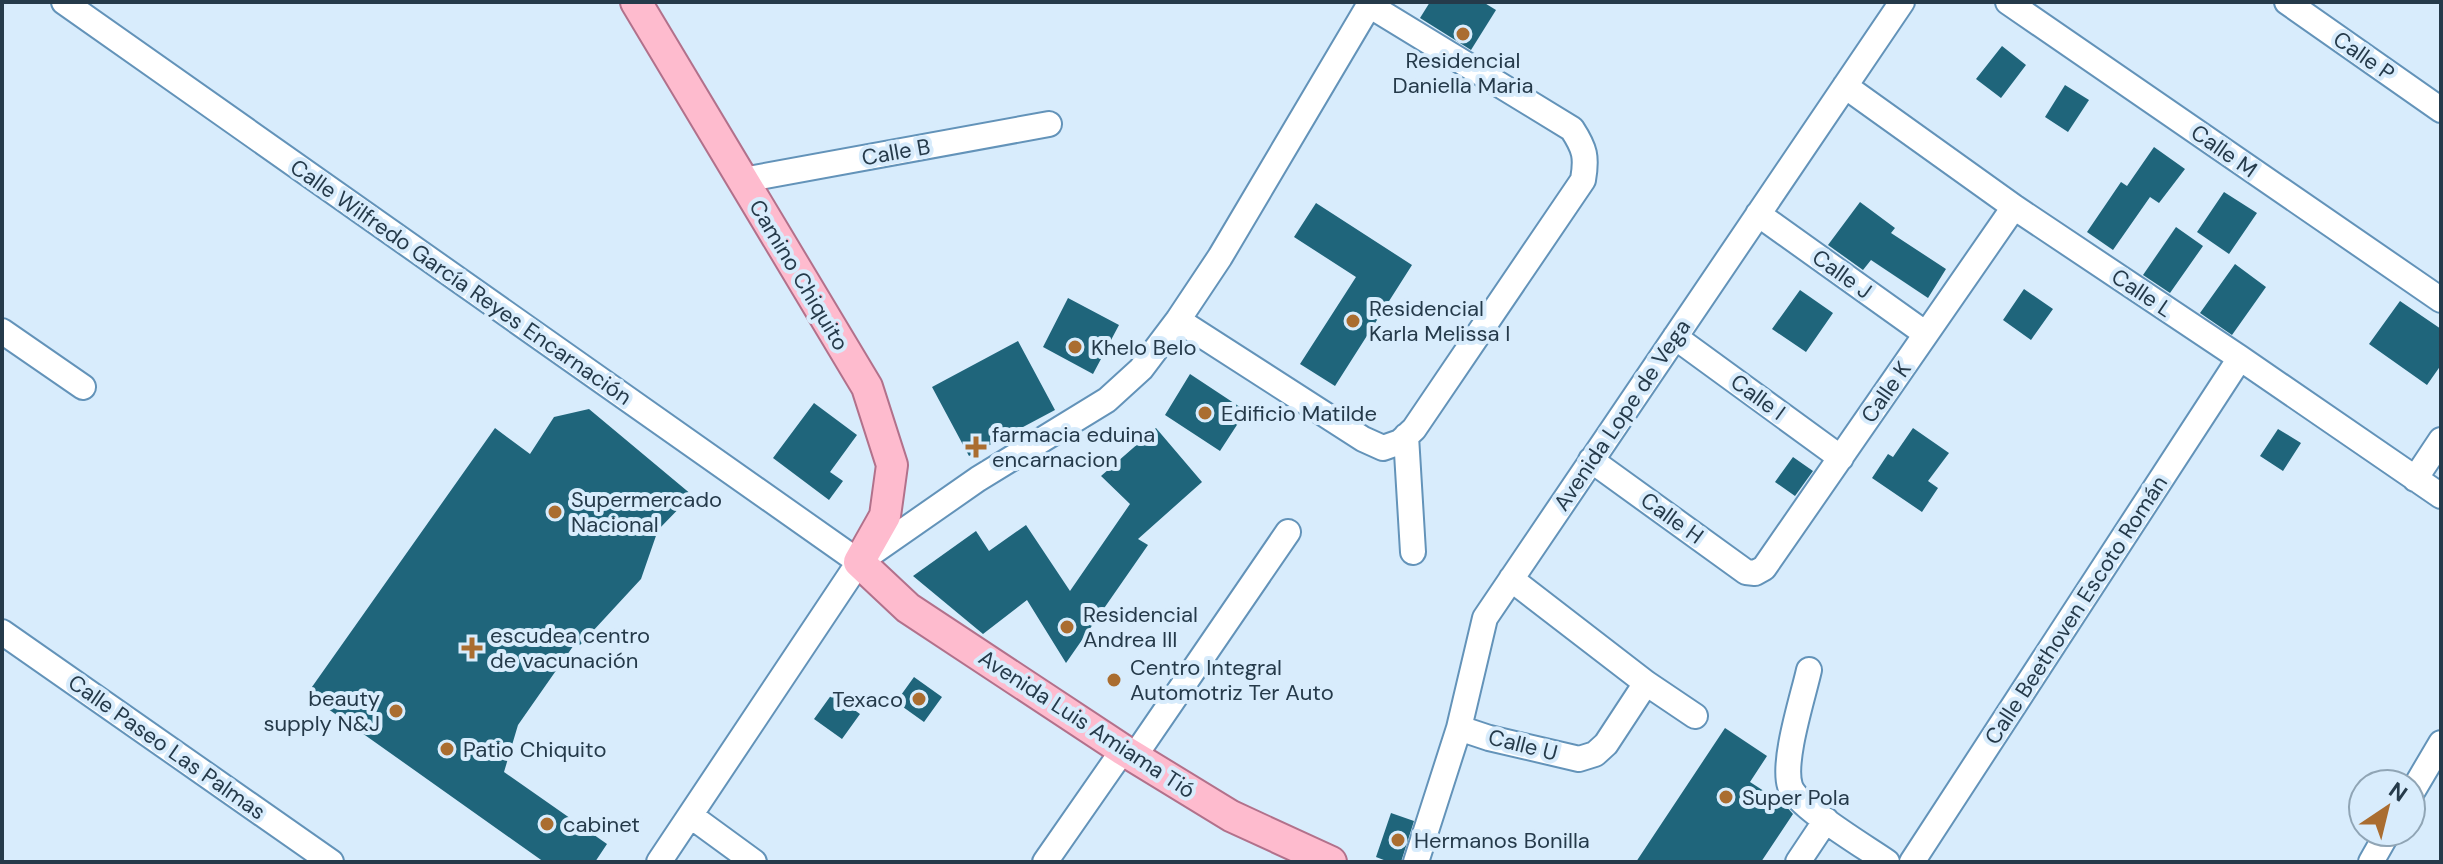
<svg xmlns="http://www.w3.org/2000/svg" width="2443" height="864" font-family="'DM Sans',sans-serif">
<style>
.building{fill:#1f657b}
.lines{fill:none;stroke-linecap:round;stroke-linejoin:round}
.minor-casing{stroke:#6393b9;stroke-width:28}
.major-casing{stroke:#b2718b;stroke-width:34}
.minor{stroke:#fff;stroke-width:24}
.major{stroke:#febbce;stroke-width:30}
.poi-dot{fill:#aa6d30;stroke:#d8ecfc;stroke-width:3}
.labels{text-anchor:middle;dominant-baseline:central;stroke-width:8;stroke-linejoin:round;paint-order:stroke}
.street-label{font-size:22px;fill:#253a4a;stroke:#d8ecfc}
.poi-label{font-size:22px;fill:#253a4a;stroke:#d8ecfc;text-anchor:start}
</style>
<rect width="100%" height="100%" fill="#d8ecfc"/>
<path class="building" d="M 1430,2 L 1483,2 L 1496,10 L 1471,50 L 1420,18 Z
M 2002,46 L 2026,65 L 2001,98 L 1976,79 Z
M 2065,85 L 2089,100 L 2068,132 L 2045,117 Z
M 2154,147 L 2185,169 L 2159,203 L 2150,197 L 2113,250 L 2087,232 L 2121,182 L 2127,186 Z
M 2224,192 L 2257,213 L 2229,254 L 2197,232 Z
M 1860,202 L 1895,228 L 1891,233 L 1946,269 L 1928,298 L 1871,260 L 1863,270 L 1828,245 Z
M 1316,203 L 1412,265 L 1335,386 L 1300,364 L 1356,277 L 1294,237 Z
M 2176,227 L 2203,246 L 2170,293 L 2143,275 Z
M 2235,264 L 2266,287 L 2232,335 L 2200,313 Z
M 2024,289 L 2053,309 L 2031,340 L 2003,320 Z
M 1800,290 L 1833,313 L 1806,352 L 1772,329 Z
M 1068,298 L 1119,325 L 1093,374 L 1043,347 Z
M 2400,301 L 2441,329 L 2441,365 L 2427,385 L 2369,344 Z
M 1018,341 L 1055,410 L 969,456 L 932,387 Z
M 1190,374 L 1246,411 L 1220,451 L 1165,415 Z
M 814,403 L 857,435 L 830,472 L 843,481 L 829,500 L 773,458 Z
M 589,409 L 692,495 L 658,530 L 641,579 L 580,645 L 576,642 L 518,725 L 504,772 L 607,844 L 595,862 L 544,862 L 307,694 L 495,428 L 530,454 L 554,417 Z
M 1156,428 L 1202,482 L 1138,539 L 1148,545 L 1066,663 L 1027,600 L 983,634 L 913,576 L 976,531 L 989,551 L 1026,525 L 1070,591 L 1130,504 L 1101,476 Z
M 1913,428 L 1949,453 L 1928,481 L 1938,488 L 1922,512 L 1872,478 L 1888,454 L 1893,457 Z
M 2278,429 L 2301,443 L 2283,471 L 2260,456 Z
M 1793,457 L 1813,471 L 1795,496 L 1775,482 Z
M 914,677 L 942,697 L 924,722 L 896,702 Z
M 832,694 L 860,714 L 842,739 L 814,719 Z
M 1725,728 L 1767,756 L 1750,782 L 1784,804 L 1793,814 L 1761,862 L 1636,862 Z
M 1391,813 L 1414,821 L 1401,862 L 1389,862 L 1376,857 Z"/>
<g class="lines">
<defs>
<path id="minor" d="M 64,2 L 859,562
M 2008,2 L 2441,300
M 2287,2 L 2441,110
M 1845,86 L 2014,207 L 2240,358 L 2441,496
M 743,180 L 1049,124
M 1758,214 L 1926,334
M 1178,320 L 1363,439 L 1383,448 L 1400,442 L 1414,429 L 1583,180 C 1587,157 1585,149 1572,129 L 1369,5
M 2,331 L 83,387
M 1675,337 L 1841,458
M 1406,436 L 1413,552
M 1591,460 L 1746,572 L 1755,573 L 1764,568 L 2014,207
M 2415,479 L 2441,440
M 1511,579 L 1646,683 L 1695,716
M 2,632 L 331,862
M 1809,670 C 1803,697 1782,761 1790,786 C 1796,806 1867,848 1887,862
M 1459,728 L 1489,738 L 1579,759 L 1595,754 L 1606,744 L 1646,683
M 1134,757 L 1288,532
M 2411,794 L 2441,743
M 691,816 L 754,862
M 659,862 L 859,562 L 978,479 L 1107,400 L 1141,369 L 1178,320 L 1220,257 L 1371,2
M 1045,862 L 1123,750
M 1416,862 L 1459,728 L 1485,618 L 1902,2
M 1798,862 L 1826,820
M 1912,862 L 2240,358
M 2371,862 L 2388,832"/>
<path id="major" d="M 636,2 L 867,387 L 892,465 L 885,516 L 859,562 L 908,608 L 1123,750 L 1231,816 L 1331,862"/>
</defs>
<use href="#minor" class="minor-casing"/>
<use href="#major" class="major-casing"/>
<use href="#minor" class="minor"/>
<use href="#major" class="major"/>
</g>
<g class="poi-dot">
<circle cx="1463" cy="34" r="8"/>
<circle cx="1353" cy="321" r="8"/>
<circle cx="1075" cy="347" r="8"/>
<circle cx="1205" cy="413" r="8"/>
<path d="M972 435h8v8h8v8h-8v8h-8v-8h-8v-8h8z"/>
<circle cx="555" cy="512" r="8"/>
<circle cx="1067" cy="627" r="8"/>
<path d="M468 636h8v8h8v8h-8v8h-8v-8h-8v-8h8z"/>
<circle cx="1114" cy="680" r="8"/>
<circle cx="919" cy="699" r="8"/>
<circle cx="396" cy="711" r="8"/>
<circle cx="447" cy="749" r="8"/>
<circle cx="1726" cy="797" r="8"/>
<circle cx="547" cy="824" r="8"/>
<circle cx="1398" cy="840" r="8"/>
</g>
<g class="labels">
<g class="street-label">
<text transform="translate(2364 56) rotate(35)">Calle P</text>
<text transform="translate(2224 151) rotate(35)">Calle M</text>
<text transform="translate(896 152) rotate(-10)">Calle B</text>
<text transform="translate(1842 274) rotate(36)">Calle J</text>
<text transform="translate(799 275) rotate(59)">Camino Chiquito</text>
<text transform="translate(461 282) rotate(35)">Calle Wilfredo García Reyes Encarnación</text>
<text transform="translate(2142 293) rotate(34)">Calle L</text>
<text transform="translate(1886 392) rotate(-55)">Calle K</text>
<text transform="translate(1758 397) rotate(36)">Calle I</text>
<text transform="translate(1622 415) rotate(-56)">Avenida Lope de Vega</text>
<text transform="translate(1672 518) rotate(36)">Calle H</text>
<text transform="translate(2076 610) rotate(-57)">Calle Beethoven Escoto Román</text>
<text transform="translate(1087 724) rotate(33)">Avenida Luis Amiama Tió</text>
<text transform="translate(1523 745) rotate(14)">Calle U</text>
<text transform="translate(167 747) rotate(35)">Calle Paseo Las Palmas</text>
</g>
<g class="poi-label">
<text x="1463" y="60" text-anchor="middle">Residencial<tspan x="1463" dy="25">Daniella Maria</tspan></text>
<text x="1369" y="308">Residencial<tspan x="1369" dy="25">Karla Melissa I</tspan></text>
<text x="1091" y="347">Khelo Belo</text>
<text x="1221" y="413">Edificio Matilde</text>
<text x="992" y="434">farmacia eduina<tspan x="992" dy="25">encarnacion</tspan></text>
<text x="571" y="499">Supermercado<tspan x="571" dy="25">Nacional</tspan></text>
<text x="1083" y="614">Residencial<tspan x="1083" dy="25">Andrea III</tspan></text>
<text x="490" y="635">escudea centro<tspan x="490" dy="25">de vacunación</tspan></text>
<text x="1130" y="667">Centro Integral<tspan x="1130" dy="25">Automotriz Ter Auto</tspan></text>
<text x="380" y="698" text-anchor="end">beauty<tspan x="380" dy="25">supply N&amp;J</tspan></text>
<text x="903" y="699" text-anchor="end">Texaco</text>
<text x="463" y="749">Patio Chiquito</text>
<text x="1742" y="797">Super Pola</text>
<text x="563" y="824">cabinet</text>
<text x="1414" y="840">Hermanos Bonilla</text>
</g>
</g>
<rect width="2443" height="864" fill="none" stroke="#253a4a" stroke-width="8"/>
<g transform="translate(2387 808) rotate(35)"><circle r="38" fill="#d8ecfc" stroke="#90a5b5" stroke-width="2"/>
<path d="M0-6L14 30L0 20L-14 30Z" fill="#aa6d30"/>
<text y="-12" font-size="22" font-weight="bold" text-anchor="middle" fill="#253a4a">N</text>
</g>
</svg>
